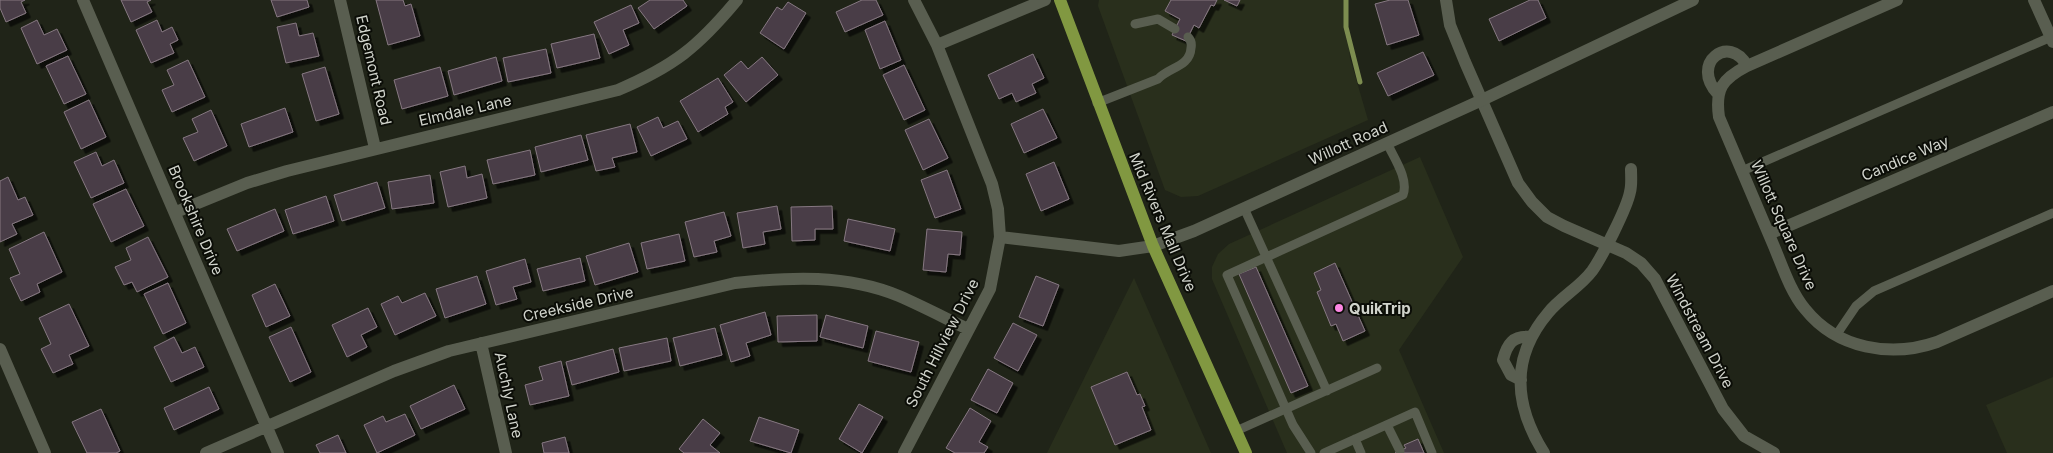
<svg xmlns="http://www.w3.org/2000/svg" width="2053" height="453" font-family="Inter,sans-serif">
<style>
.built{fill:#292f1c}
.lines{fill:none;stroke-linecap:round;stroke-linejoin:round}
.stream{stroke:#7d8d50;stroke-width:5}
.building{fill:#493d46;stroke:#867882;filter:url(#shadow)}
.service{stroke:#595e50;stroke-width:9}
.minor{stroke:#595e50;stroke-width:12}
.secondary{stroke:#595e50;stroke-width:12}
.primary{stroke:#819841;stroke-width:12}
.poi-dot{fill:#fc86e3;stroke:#0b0d07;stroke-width:2}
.labels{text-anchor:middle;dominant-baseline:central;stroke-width:4;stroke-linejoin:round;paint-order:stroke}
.street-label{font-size:15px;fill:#d1d4cc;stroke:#0b0d07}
.poi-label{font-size:15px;font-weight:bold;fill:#d1d4cc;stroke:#0b0d07;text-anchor:start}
</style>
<defs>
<filter id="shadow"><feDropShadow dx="4.5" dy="4.5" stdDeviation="0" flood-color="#0009"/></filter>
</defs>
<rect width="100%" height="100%" fill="#202418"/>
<path class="built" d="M 1099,0 L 1345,0 L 1350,58 L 1368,120 L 1198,196 L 1181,197 L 1165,190 L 1098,6 Z
M 1420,157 L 1463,257 L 1399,350 L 1444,453 L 1287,453 L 1212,279 L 1212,267 L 1218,254 L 1229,244 Z
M 1134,278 L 1211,453 L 1047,453 Z
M 2053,377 L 2053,453 L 2007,453 L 1986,405 Z"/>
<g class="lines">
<path class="stream" d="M 1346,0 L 1346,27 L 1360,82"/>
</g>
<path class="building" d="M 0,0 L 25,0 L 21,2 L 26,13 L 6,22 L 0,8 Z
M 121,0 L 151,0 L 147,2 L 152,12 L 131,22 Z
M 271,0 L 307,0 L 309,7 L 277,17 Z
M 376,0 L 403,0 L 405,6 L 411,4 L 420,36 L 388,45 Z
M 650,0 L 683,0 L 687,6 L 654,29 L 638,8 Z
M 862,0 L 876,0 L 883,15 L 845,32 L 836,12 Z
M 1171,0 L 1217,0 L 1214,6 L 1211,5 L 1199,28 L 1194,25 L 1186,41 L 1172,35 L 1180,19 L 1165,11 Z
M 1224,0 L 1240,0 L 1237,6 Z
M 1390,0 L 1408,0 L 1419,35 L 1387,45 L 1375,4 Z
M 1530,0 L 1538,0 L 1546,18 L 1499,41 L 1489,19 Z
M 788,2 L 806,13 L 784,49 L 760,33 L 777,7 L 782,10 Z
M 631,5 L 639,23 L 623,30 L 629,45 L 609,54 L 594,22 Z
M 37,20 L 44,35 L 57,29 L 67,50 L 37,64 L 21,28 Z
M 157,20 L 162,32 L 172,27 L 178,40 L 170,44 L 174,53 L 151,63 L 136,30 Z
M 885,21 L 901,60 L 880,69 L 865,30 Z
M 296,23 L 299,36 L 313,33 L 319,56 L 286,63 L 277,27 Z
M 594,34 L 600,58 L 557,68 L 551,44 Z
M 546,49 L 551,73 L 508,82 L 503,58 Z
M 1423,52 L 1434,75 L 1388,96 L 1377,73 Z
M 1033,54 L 1044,78 L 1032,84 L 1036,93 L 1016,102 L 1012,93 L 999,99 L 988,75 Z
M 68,56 L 86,94 L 64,104 L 46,66 Z
M 496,57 L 502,81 L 454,95 L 448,71 Z
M 762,57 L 778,75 L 746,102 L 724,75 L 741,61 L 748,69 Z
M 188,60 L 205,97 L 172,112 L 162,90 L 174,85 L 167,70 Z
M 904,65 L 925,110 L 904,120 L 883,75 Z
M 325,67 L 339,114 L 316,121 L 302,74 Z
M 440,67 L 448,96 L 402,109 L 394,80 Z
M 718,78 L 733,102 L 725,107 L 728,114 L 698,132 L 680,101 Z
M 89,100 L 106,137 L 81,149 L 64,112 Z
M 285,108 L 293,132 L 249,147 L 241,124 Z
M 1043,109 L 1057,138 L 1024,153 L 1011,124 Z
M 211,110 L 227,146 L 194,161 L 183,138 L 198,132 L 192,119 Z
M 658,117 L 663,128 L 678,121 L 687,139 L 651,156 L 637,127 Z
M 929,119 L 948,158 L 923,170 L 905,130 Z
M 630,124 L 637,152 L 612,158 L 615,167 L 596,171 L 586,135 Z
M 581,135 L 588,160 L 541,172 L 535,147 Z
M 530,150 L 535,175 L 493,184 L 487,160 Z
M 96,152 L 102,166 L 114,160 L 124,183 L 91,198 L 74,162 Z
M 1054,162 L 1069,199 L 1041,211 L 1026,174 Z
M 465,166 L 467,178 L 482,174 L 487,198 L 448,207 L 440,172 Z
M 947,170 L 961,209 L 935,218 L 921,180 Z
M 430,175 L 434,203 L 392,209 L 388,182 Z
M 8,177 L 18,200 L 25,197 L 33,215 L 12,224 L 17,234 L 0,242 L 0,181 Z
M 377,182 L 385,208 L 342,221 L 334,195 Z
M 126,189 L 144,226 L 111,242 L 93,204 Z
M 326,196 L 334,221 L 293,234 L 285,210 Z
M 777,206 L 781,229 L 763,232 L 765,244 L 743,248 L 737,213 Z
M 832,206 L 833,229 L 815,229 L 815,240 L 792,241 L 791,207 Z
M 275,209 L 284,231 L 237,251 L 227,229 Z
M 724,212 L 731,236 L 714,241 L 717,252 L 694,257 L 685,222 Z
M 848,219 L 895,229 L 890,251 L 844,241 Z
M 927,229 L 962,232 L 960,255 L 948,254 L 946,272 L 923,270 Z
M 44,232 L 62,272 L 37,284 L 40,292 L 21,301 L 10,278 L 20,274 L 9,249 Z
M 679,234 L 685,261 L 647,269 L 641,243 Z
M 148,237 L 168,277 L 137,292 L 132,282 L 124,285 L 115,267 L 131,260 L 126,248 Z
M 629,243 L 638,272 L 595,285 L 586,256 Z
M 580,258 L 585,281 L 543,291 L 537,269 Z
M 525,259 L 531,282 L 513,287 L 517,299 L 496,305 L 486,271 Z
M 1335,263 L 1365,331 L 1343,341 L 1336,324 L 1331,326 L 1317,292 L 1321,290 L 1314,273 Z
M 1256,267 L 1308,386 L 1291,393 L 1239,274 Z
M 477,276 L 486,304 L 445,318 L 436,289 Z
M 1036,276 L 1059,285 L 1043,326 L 1019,317 Z
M 168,283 L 186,323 L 163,334 L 144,294 Z
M 275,284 L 290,316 L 266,327 L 252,295 Z
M 425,293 L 436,316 L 395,335 L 381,304 L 398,296 L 402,303 Z
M 69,304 L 89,346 L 69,355 L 73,364 L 53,373 L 41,349 L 51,344 L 39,318 Z
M 368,308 L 377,327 L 361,335 L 367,347 L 347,357 L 332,325 Z
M 765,312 L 771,335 L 746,343 L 750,356 L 731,362 L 720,325 Z
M 817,315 L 817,341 L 778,342 L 777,316 Z
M 826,315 L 868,326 L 863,348 L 820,337 Z
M 1013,323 L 1037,335 L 1018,371 L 994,358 Z
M 291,327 L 311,372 L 290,382 L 269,337 Z
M 715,328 L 722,355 L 680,366 L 673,338 Z
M 876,331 L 919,342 L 911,372 L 868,361 Z
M 174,337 L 182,353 L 195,347 L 204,367 L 171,382 L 154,347 Z
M 667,338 L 671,361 L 624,371 L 619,348 Z
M 613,349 L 619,372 L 572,385 L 566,362 Z
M 561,361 L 569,396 L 530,405 L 525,385 L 543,380 L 539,367 Z
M 988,369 L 1013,383 L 997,413 L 971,400 Z
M 1127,372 L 1137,395 L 1140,394 L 1145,406 L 1142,407 L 1151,430 L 1115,445 L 1091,387 Z
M 454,385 L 465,409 L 421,429 L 410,406 Z
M 209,387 L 219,409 L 174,430 L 164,408 Z
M 859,404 L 883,417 L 862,453 L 839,439 Z
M 970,408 L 991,421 L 979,442 L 988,447 L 984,453 L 955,453 L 946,448 Z
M 101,409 L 120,451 L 116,453 L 87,453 L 72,422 Z
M 405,414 L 415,435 L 377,453 L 364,425 L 383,416 L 386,422 Z
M 759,417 L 799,430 L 791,453 L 750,441 Z
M 703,419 L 720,433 L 710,445 L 720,453 L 684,453 L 679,449 Z
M 338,435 L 346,453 L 320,453 L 316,445 Z
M 565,437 L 569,453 L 544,453 L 542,443 Z
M 1418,439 L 1424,453 L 1395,453 L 1406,448 L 1404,445 Z"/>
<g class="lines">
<path class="service" d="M 1135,24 L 1158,19 L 1175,29
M 1097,103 L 1158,79 C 1169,67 1190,67 1191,48 C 1192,43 1191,40 1188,37
M 1742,171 L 2051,37
M 1244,208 L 1327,391
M 1837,334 L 1856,306 L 1874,291 L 2053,213
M 1387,425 L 1400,451
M 1236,431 L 1377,368
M 1355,439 L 1361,453
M 1311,453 L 1293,425 L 1227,275 L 1403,195 C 1409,179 1394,158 1387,143
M 1324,453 L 1415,412 L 1432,453"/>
<path class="minor" d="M 83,0 L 278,453
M 340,0 L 375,148
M 1446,0 L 1450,25 L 1465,62 L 1518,183 L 1532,202 L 1547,217 L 1564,226 L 1626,253 L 1641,263 L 1655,279 L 1723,409 L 1744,436 L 1774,453
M 1897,0 L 1747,66 C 1722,79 1715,89 1719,117 C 1737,159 1755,201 1773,244 C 1782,265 1790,291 1805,309 C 1837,349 1891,358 1937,342 L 2053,291
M 2034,0 L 2053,42
M 937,45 L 1045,0
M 1718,94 C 1689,63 1730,33 1747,66
M 176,212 L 247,183 L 287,171 L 618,90 C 674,66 698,47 737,0
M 1769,234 L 2053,112
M 1000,237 L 1119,251 L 1153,246
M 481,343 L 506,453
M 0,349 L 45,453
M 1521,380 L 1511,375 L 1503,360 C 1507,344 1513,335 1531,337
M 206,453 L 394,371 L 449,351 L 735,283 C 790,277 846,274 899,296 C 922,306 945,318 968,329
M 904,453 L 990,289 L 1000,237 L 998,209 L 992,184 L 937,45 L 914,0
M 1544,453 C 1514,405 1510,358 1548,313 C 1561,297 1580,287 1592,271 C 1602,257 1627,208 1630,192 C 1632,185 1631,176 1631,169"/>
<path class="secondary" d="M 1153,246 L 1194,231 L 1482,100 L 1693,0"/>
<path class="primary" d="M 1060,0 L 1153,246 L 1246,453"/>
</g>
<circle class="poi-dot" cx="1339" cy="308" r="5"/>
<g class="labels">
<g class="street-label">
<text transform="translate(374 70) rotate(77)">Edgemont Road</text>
<text transform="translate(465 110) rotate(-13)">Elmdale Lane</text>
<text transform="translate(1348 143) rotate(-24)">Willott Road</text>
<text transform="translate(1905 158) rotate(-23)">Candice Way</text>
<text transform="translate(196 220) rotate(67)">Brookshire Drive</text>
<text transform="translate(1163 222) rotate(67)">Mid Rivers Mall Drive</text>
<text transform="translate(1784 225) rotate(66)">Willott Square Drive</text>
<text transform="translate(578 304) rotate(-13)">Creekside Drive</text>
<text transform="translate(1700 331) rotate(62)">Windstream Drive</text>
<text transform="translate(942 343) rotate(-63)">South Hillview Drive</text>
<text transform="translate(509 395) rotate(78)">Auchly Lane</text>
</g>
<g class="poi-label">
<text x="1349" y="308">QuikTrip</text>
</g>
</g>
</svg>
